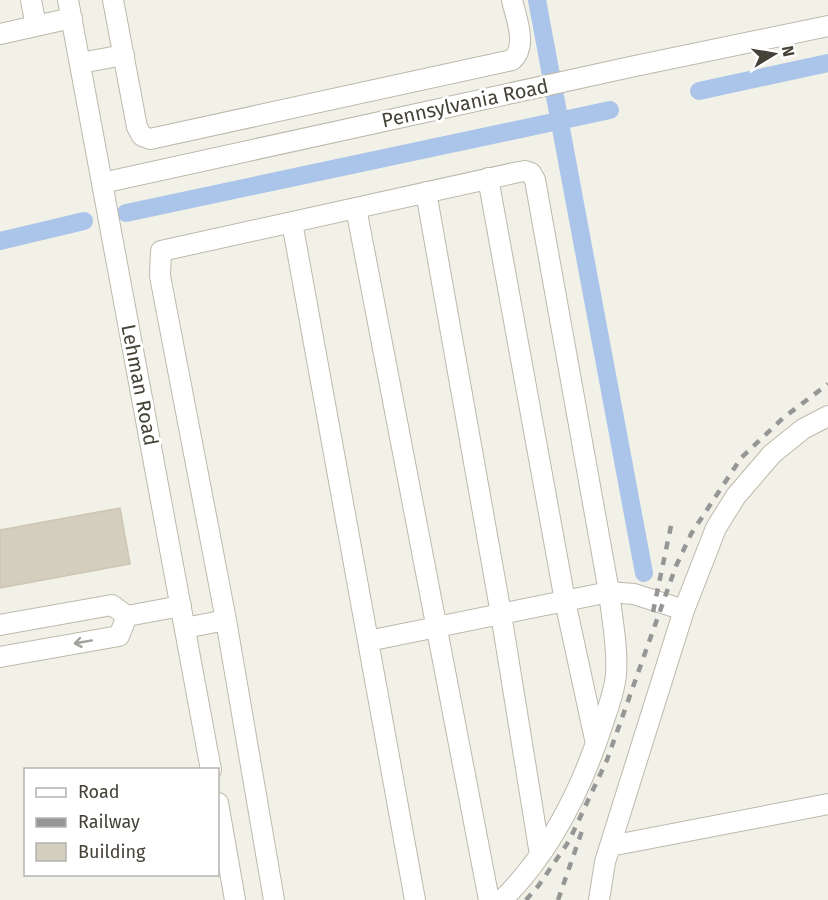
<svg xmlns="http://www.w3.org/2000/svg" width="828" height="900" font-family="'Fira Sans',sans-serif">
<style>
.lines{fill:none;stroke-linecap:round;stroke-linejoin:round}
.canal{stroke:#aac5e9;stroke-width:18}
.building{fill:#d3cebe;stroke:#cdc6b2;stroke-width:1.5}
.minor-casing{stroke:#bdb9ab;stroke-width:22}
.minor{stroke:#fff;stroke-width:20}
.rail{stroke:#969696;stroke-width:4.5;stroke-dasharray:8 8;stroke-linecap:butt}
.oneway{stroke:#a2a09b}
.labels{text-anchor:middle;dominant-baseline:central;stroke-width:6;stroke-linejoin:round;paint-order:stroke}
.street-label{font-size:20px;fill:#454237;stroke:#fff}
</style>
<rect width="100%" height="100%" fill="#f2f1e8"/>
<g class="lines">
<path class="canal" d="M 537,0 L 644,573
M 699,91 L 828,63
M 126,213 L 610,110
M 0,241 L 84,221"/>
</g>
<path class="building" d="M 120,508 L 130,564 L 0,588 L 0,530 Z"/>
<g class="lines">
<defs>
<path id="minor" d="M 31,0 L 36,26
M 68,0 L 211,770
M 113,0 L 137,127 L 142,136 L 150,139 L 512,60 C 528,46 516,18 512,0
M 0,34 L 72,18
M 80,63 L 124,55
M 488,178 L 565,601 L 596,744
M 102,183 L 635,66 L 828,26
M 426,192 L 501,614 L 540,855
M 356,208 L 489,900
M 292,222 L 415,900
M 226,620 L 274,900
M 0,625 L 112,605 L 127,616 L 181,606
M 185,628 L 226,620 L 160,276 L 161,251 L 514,173 L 525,171 L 531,173 L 535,180 L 609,592 C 612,619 618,647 616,674 C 615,690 608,708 603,723 C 582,788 552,851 502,900
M 368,641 L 609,592 L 634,594 L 684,610
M 0,657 L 119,636 L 127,616
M 218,803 L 235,900
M 610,846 L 828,804
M 599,900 L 605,862 L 610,846 L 684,610 L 716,528 L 736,496 L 772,454 L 803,429 L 828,416"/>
</defs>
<use href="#minor" class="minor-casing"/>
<use href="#minor" class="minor"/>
<path class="rail" d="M 653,612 L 672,521
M 526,900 L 539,885 L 569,841 L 607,760 L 676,566 L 691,534 L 741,458 L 783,418 L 828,384
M 558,900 L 583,828"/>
</g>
<defs><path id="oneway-shaft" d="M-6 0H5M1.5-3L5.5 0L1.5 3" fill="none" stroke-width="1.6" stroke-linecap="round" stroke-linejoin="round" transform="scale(1.5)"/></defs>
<use class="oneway" href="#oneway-shaft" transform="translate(83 642) rotate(170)"/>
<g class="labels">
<g class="street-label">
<text transform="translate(465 103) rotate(-12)">Pennsylvania Road</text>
<text transform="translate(140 385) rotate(79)">Lehman Road</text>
</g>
</g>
<rect x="24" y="768" width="195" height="108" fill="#ffffff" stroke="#b5b3af" stroke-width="1.5"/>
<rect x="36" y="788" width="30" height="9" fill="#ffffff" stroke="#b5b3af" stroke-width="1.5"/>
<text x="78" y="798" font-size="18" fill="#454237">Road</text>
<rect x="36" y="818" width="30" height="9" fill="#969696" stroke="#b5b3af" stroke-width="1.5"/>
<text x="78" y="828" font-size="18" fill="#454237">Railway</text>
<rect x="36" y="843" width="30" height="18" fill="#d3cebe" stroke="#b5b3af" stroke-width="1.5"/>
<text x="78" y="858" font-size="18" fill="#454237">Building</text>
<g transform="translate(774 54) rotate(79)" stroke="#ffffff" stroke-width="4.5" paint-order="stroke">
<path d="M0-4.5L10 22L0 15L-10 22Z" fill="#454237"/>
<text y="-9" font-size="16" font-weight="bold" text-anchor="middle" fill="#454237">N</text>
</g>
</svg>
